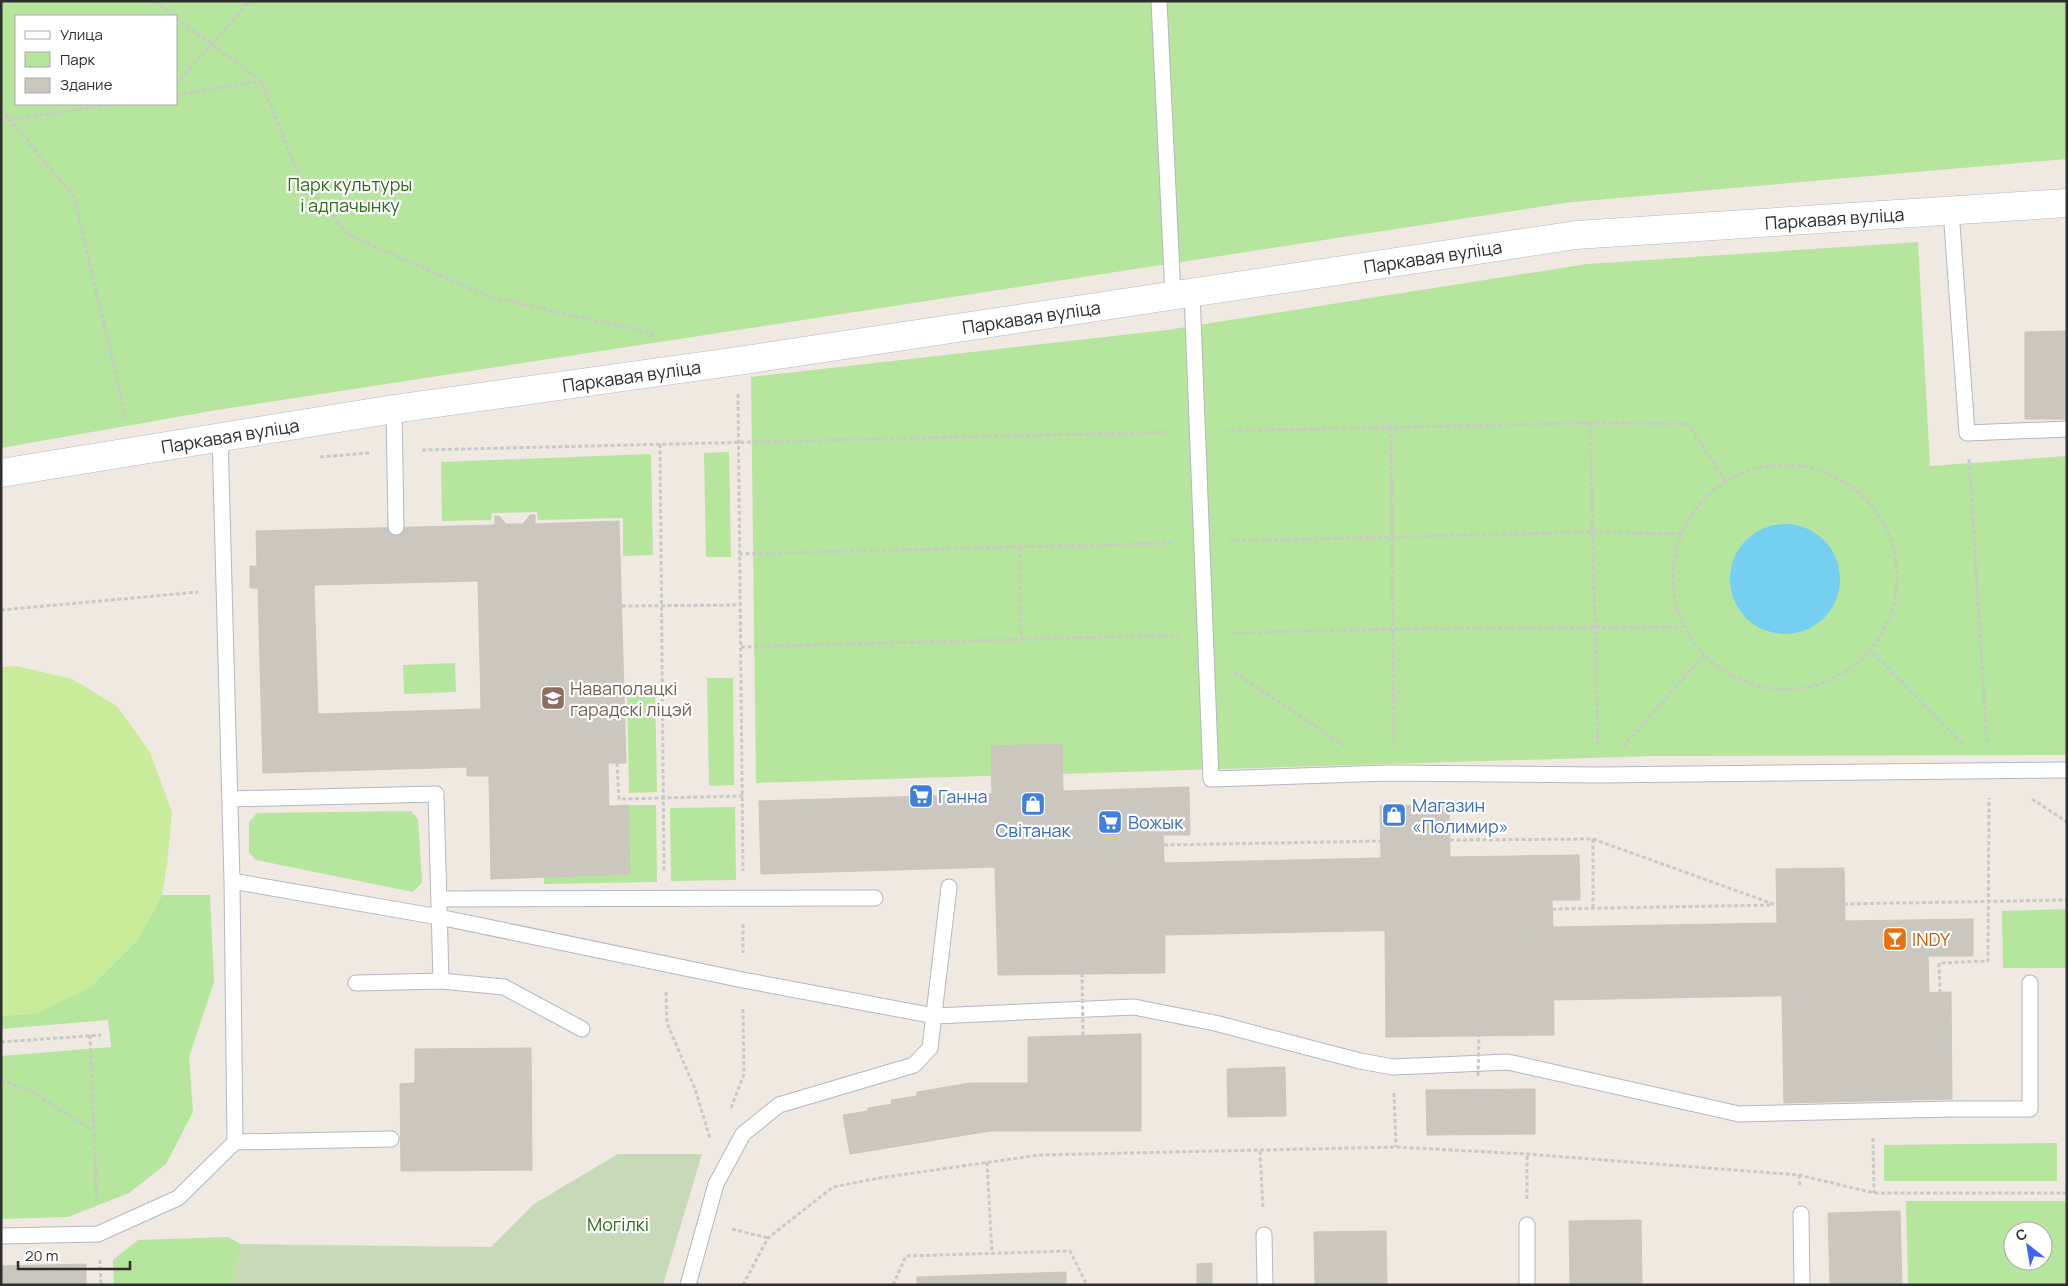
<svg xmlns="http://www.w3.org/2000/svg" width="2068" height="1286" font-family="Manrope,sans-serif">
<style>
.green{fill:#b6e59e;fill-rule:evenodd}
.cemetery{fill:#c8d9b8}
.pitch{fill:#c9ec9a}
.water{fill:#75cff0}
.building{fill:#cbc7bf;stroke:#cbc5ba;fill-rule:evenodd}
.lines{fill:none;stroke-linecap:round;stroke-linejoin:round}
.service-casing{stroke:#b4b7c1;stroke-width:17}
.minor-casing{stroke:#b4b7c1;stroke-width:29}
.path{stroke:#c9c9c9;stroke-width:3;stroke-dasharray:4 2.5;stroke-linecap:butt}
.service{stroke:#fff;stroke-width:15}
.minor{stroke:#fff;stroke-width:28}
.path-bridge{stroke:#c9c9c9;stroke-width:3;stroke-dasharray:4 2.5;stroke-linecap:butt}
.labels{text-anchor:middle;dominant-baseline:central;stroke-width:4.5;stroke-linejoin:round;paint-order:stroke}
.park-label{font-size:18px;fill:#2c6e1b;stroke:#fff}
.street-label{font-size:18px;fill:#2e2e2e;stroke:#fff}
.education-label{font-size:18px;fill:#785e54;stroke:#fff;text-anchor:start}
.shop-label{font-size:18px;fill:#366cbe;stroke:#fff;text-anchor:start}
.food-label{font-size:18px;fill:#c56008;stroke:#fff;text-anchor:start}
</style>
<rect width="100%" height="100%" fill="#efe9e1"/>
<path class="green" d="M 1,1 L 2067,1 L 2067,159 L 1572,202 L 217,410 L 1,448 ZM 16,16 L 176,16 L 176,104 L 16,104 Z
M 1918,242 L 1930,466 L 2067,456 L 2067,755 L 1654,756 L 756,783 L 751,377 L 1167,330 L 1587,264 Z
M 729,452 L 731,557 L 706,557 L 704,453 Z
M 651,454 L 653,555 L 623,556 L 623,518 L 538,520 L 537,512 L 492,513 L 491,520 L 442,521 L 441,462 Z
M 455,663 L 456,692 L 404,694 L 403,665 Z
M 707,678 L 733,678 L 734,785 L 709,786 Z
M 627,686 L 655,686 L 657,792 L 629,793 Z
M 628,805 L 656,805 L 657,882 L 544,884 L 544,876 L 630,874 Z
M 735,807 L 736,880 L 671,881 L 670,808 Z
M 411,811 L 418,819 L 422,883 L 413,892 L 256,860 L 249,852 L 249,822 L 257,813 Z
M 162,895 L 210,895 L 214,982 L 189,1057 L 193,1112 L 166,1164 L 129,1193 L 68,1217 L 1,1219 L 1,1056 L 111,1047 L 108,1020 L 1,1029 L 1,1016 L 38,1013 L 137,941 Z
M 2067,909 L 2067,968 L 2003,968 L 2002,911 Z
M 2057,1143 L 2057,1181 L 1884,1181 L 1884,1145 Z
M 1906,1201 L 2067,1201 L 2067,1285 L 1908,1285 ZM 2013,1231 L 2043,1231 L 2043,1261 L 2013,1261 Z
M 228,1237 L 241,1244 L 233,1285 L 114,1285 L 113,1260 L 138,1240 Z"/>
<path class="cemetery" d="M 618,1154 L 702,1154 L 663,1285 L 233,1285 L 241,1244 L 491,1247 L 534,1204 Z"/>
<path class="pitch" d="M 16,666 L 72,679 L 117,706 L 150,752 L 172,812 L 167,865 L 162,895 L 137,941 L 91,987 L 38,1013 L 1,1016 L 1,667 Z"/>
<path class="water" d="M1730 579a55 55 0 1 1 110 0a55 55 0 1 1-110 0Z"/>
<path class="building" d="M 2067,331 L 2067,419 L 2025,419 L 2025,332 Z
M 530,515 L 535,515 L 535,524 L 619,521 L 626,763 L 608,763 L 609,806 L 628,805 L 630,874 L 491,879 L 489,776 L 467,776 L 467,767 L 263,773 L 258,588 L 250,588 L 250,566 L 257,566 L 256,531 L 495,525 L 495,516 L 499,516 L 506,524 L 523,524 ZM 478,581 L 481,709 L 318,714 L 314,585 Z
M 1062,744 L 1063,791 L 1189,787 L 1190,835 L 1163,835 L 1164,862 L 761,874 L 759,801 L 992,794 L 991,746 Z
M 1449,805 L 1450,857 L 1579,855 L 1580,900 L 1552,900 L 1553,927 L 1165,935 L 1164,863 L 1381,858 L 1380,806 Z
M 1164,862 L 1165,973 L 998,975 L 995,866 Z
M 1844,868 L 1845,921 L 1973,919 L 1973,956 L 1928,956 L 1929,993 L 1554,1000 L 1553,927 L 1777,923 L 1776,869 Z
M 1553,927 L 1554,1035 L 1386,1037 L 1385,930 Z
M 1951,992 L 1952,1099 L 1784,1103 L 1782,996 Z
M 1141,1034 L 1141,1131 L 1028,1131 L 1028,1037 Z
M 531,1048 L 532,1170 L 401,1171 L 400,1084 L 415,1083 L 415,1049 Z
M 1285,1067 L 1286,1116 L 1228,1117 L 1227,1069 Z
M 970,1083 L 1028,1083 L 1028,1131 L 990,1131 L 850,1154 L 843,1115 L 868,1111 L 868,1108 L 892,1104 L 891,1100 L 917,1096 L 917,1092 Z
M 1535,1089 L 1535,1134 L 1427,1135 L 1426,1090 Z
M 1900,1211 L 1902,1285 L 1830,1285 L 1828,1213 Z
M 1641,1220 L 1642,1285 L 1570,1285 L 1569,1221 Z
M 1386,1231 L 1387,1285 L 1315,1285 L 1314,1232 Z
M 1212,1263 L 1212,1285 L 1197,1285 L 1197,1264 Z
M 86,1264 L 86,1285 L 1,1285 L 1,1266 Z
M 1066,1272 L 1066,1285 L 917,1285 L 917,1277 Z"/>
<g class="lines">
<defs>
<path id="service" d="M 1159,1 L 1173,295
M 1951,210 L 1967,433 L 2067,429
M 1192,293 L 1211,779 L 1388,773 L 1598,775 L 2067,770
M 394,409 L 396,527
M 230,799 L 436,794 L 441,981
M 232,881 L 439,917 L 743,980 L 935,1016 L 1134,1007 L 1215,1023 L 1360,1061 L 1393,1067 L 1508,1062 L 1739,1114 L 1951,1109 L 2030,1109 L 2030,983
M 439,899 L 875,898
M 356,983 L 441,981 L 504,987 L 582,1029
M 235,1142 L 391,1139
M 1801,1214 L 1802,1285
M 1264,1235 L 1265,1285
M 1,1236 L 98,1234 L 178,1198 L 235,1142 L 232,881 L 220,436
M 688,1285 L 716,1184 L 743,1134 L 779,1105 L 914,1065 L 930,1048 L 949,887
M 1527,1285 L 1527,1225"/>
<g id="minor">
<path id="s1" d="M 1,473 L 394,409 L 738,361 L 1576,235 L 2067,203"/>
</g>
</defs>
<use href="#service" class="service-casing"/>
<use href="#minor" class="minor-casing"/>
<path class="path" d="M 155,1 L 175,16
M 176,18 L 261,81 L 299,176 L 349,235 L 490,297 L 652,333 L 652,340
M 176,84 L 250,1
M 176,95 L 260,81
M 1,109 L 74,197 L 126,418
M 1,121 L 116,104
M 738,394 L 743,871
M 1590,423 L 1598,747
M 1391,427 L 1394,747
M 1225,431 L 1590,423 L 1688,424 L 1726,481
M 660,444 L 664,871
M 422,450 L 1171,432
M 320,457 L 369,453
M 1969,459 L 1987,744
M1673 577a112 112 0 1 1 224 0a112 112 0 1 1-224 0Z
M 1229,541 L 1593,532 L 1681,534
M 1020,547 L 1021,639
M 739,554 L 1175,543
M 622,606 L 740,605
M 1,610 L 198,592
M 1232,633 L 1393,629 L 1682,627
M 741,647 L 1179,635
M 1873,653 L 1963,744
M 1234,672 L 1345,746
M 1623,747 L 1704,655
M 617,763 L 619,799 L 743,796
M 2032,799 L 2067,822
M 1593,839 L 1593,909
M 1450,840 L 1593,839 L 1776,905
M 1164,845 L 1381,841
M 1844,904 L 2067,900
M 1552,909 L 1773,905
M 743,924 L 743,953
M 666,992 L 667,1023 L 695,1089 L 710,1138
M 1940,993 L 1939,963 L 1988,961 L 1989,798
M 90,1035 L 97,1204
M 1,1042 L 101,1035
M 1,1080 L 36,1094 L 92,1130
M 1394,1093 L 1396,1147
M 731,1108 L 744,1074 L 743,1007
M 1873,1138 L 1874,1193
M 1260,1151 L 1263,1209
M 987,1162 L 992,1254
M 1799,1175 L 1800,1188
M 1527,1199 L 1527,1154
M 732,1229 L 768,1238
M 100,1260 L 101,1285
M 743,1285 L 768,1238 L 833,1187 L 879,1178 L 1039,1155 L 1396,1147 L 1527,1154 L 1799,1175 L 1874,1193 L 2067,1193
M 893,1285 L 906,1256 L 1070,1251 L 1087,1285"/>
<use href="#service" class="service"/>
<use href="#minor" class="minor"/>
<path class="path-bridge" d="M 1082,973 L 1083,1036
M 1478,1076 L 1479,1035"/>
</g>
<defs>
<symbol id="school-square" viewBox="-11 -11 22 22"><rect x="-9" y="-9" width="18" height="18" rx="4" fill="#8d6e63" stroke="#fff"/><path d="M0-5L7-2L0 1L-7-2ZM-4 1L0 2.5L4 1V4Q0 6-4 4Z" fill="#fff"/></symbol>
<symbol id="supermarket-square" viewBox="-11 -11 22 22"><rect x="-9" y="-9" width="18" height="18" rx="4" fill="#3f7fe0" stroke="#fff"/><path d="M-6-5.5h2.5l.6 2H6L4.5 2H-2.5L-4.4-4H-6ZM-1.5 3.2a1.3 1.3 0 1 0 .1 0ZM3 3.2a1.3 1.3 0 1 0 .1 0Z" fill="#fff"/></symbol>
<symbol id="shop-square" viewBox="-11 -11 22 22"><rect x="-9" y="-9" width="18" height="18" rx="4" fill="#3f7fe0" stroke="#fff"/><path d="M-5-2.5h2.3a2.7 3.5 0 0 1 5.4 0H5L5.5 6h-11ZM-1.5-2.5h3a1.5 2.3 0 0 0-3 0Z" fill="#fff"/></symbol>
<symbol id="bar-square" viewBox="-11 -11 22 22"><rect x="-9" y="-9" width="18" height="18" rx="4" fill="#e8710a" stroke="#fff"/><path d="M-6-5H6L.8 .8V4.5H3.5V6h-7V4.5H-.8V.8Z" fill="#fff"/></symbol>
</defs>
<g fill-rule="evenodd">
<use href="#school-square" x="539" y="684" width="28" height="28"/>
<use href="#supermarket-square" x="907" y="782" width="28" height="28"/>
<use href="#shop-square" x="1019" y="790" width="28" height="28"/>
<use href="#shop-square" x="1380" y="801" width="28" height="28"/>
<use href="#supermarket-square" x="1096" y="808" width="28" height="28"/>
<use href="#bar-square" x="1881" y="925" width="28" height="28"/>
</g>
<g class="labels">
<g class="park-label">
<text x="350" y="184">Парк культуры<tspan x="350" dy="21">і адпачынку</tspan></text>
<text x="618" y="1224">Могілкі</text>
</g>
<g class="street-label">
<text stroke="none"><textPath href="#s1" startOffset="1852">Паркавая вуліца</textPath></text>
<text stroke="none"><textPath href="#s1" startOffset="1448">Паркавая вуліца</textPath></text>
<text stroke="none"><textPath href="#s1" startOffset="1042">Паркавая вуліца</textPath></text>
<text stroke="none"><textPath href="#s1" startOffset="638">Паркавая вуліца</textPath></text>
<text stroke="none"><textPath href="#s1" startOffset="232">Паркавая вуліца</textPath></text>
</g>
<g class="education-label">
<text x="570" y="688">Наваполацкі<tspan x="570" dy="21">гарадскі ліцэй</tspan></text>
</g>
<g class="shop-label">
<text x="938" y="796">Ганна</text>
<text x="1412" y="805">Магазин<tspan x="1412" dy="21">«Полимир»</tspan></text>
<text x="1128" y="822">Вожык</text>
<text x="1033" y="830" text-anchor="middle">Світанак</text>
</g>
<g class="food-label">
<text x="1912" y="939">INDY</text>
</g>
</g>
<rect width="2068" height="1286" fill="none" stroke="#2e2e2e" stroke-width="5"/>
<rect x="15" y="15" width="162" height="90" fill="#ffffff" stroke="#ababab"/>
<rect x="25" y="31" width="25" height="8" fill="#ffffff" stroke="#ababab"/>
<text x="60" y="40" font-size="15" fill="#2e2e2e">Улица</text>
<rect x="25" y="52" width="25" height="15" fill="#b6e59e" stroke="#ababab"/>
<text x="60" y="65" font-size="15" fill="#2e2e2e">Парк</text>
<rect x="25" y="78" width="25" height="15" fill="#cbc7bf" stroke="#ababab"/>
<text x="60" y="90" font-size="15" fill="#2e2e2e">Здание</text>
<g transform="translate(2028 1246) rotate(329)"><circle r="24" fill="#ffffff" stroke="#ababab"/>
<path d="M0-4L9 19L0 12L-9 19Z" fill="#4264fb"/>
<text y="-8" font-size="14" font-weight="bold" text-anchor="middle" fill="#2e2e2e">С</text>
</g>
<path d="M18 1261v8h112v-8" fill="none" stroke="#2e2e2e" stroke-width="2.5"/>
<text x="25" y="1261" font-size="15" fill="#2e2e2e" stroke="#ffffff" stroke-width="4" paint-order="stroke">20 m</text>
</svg>
